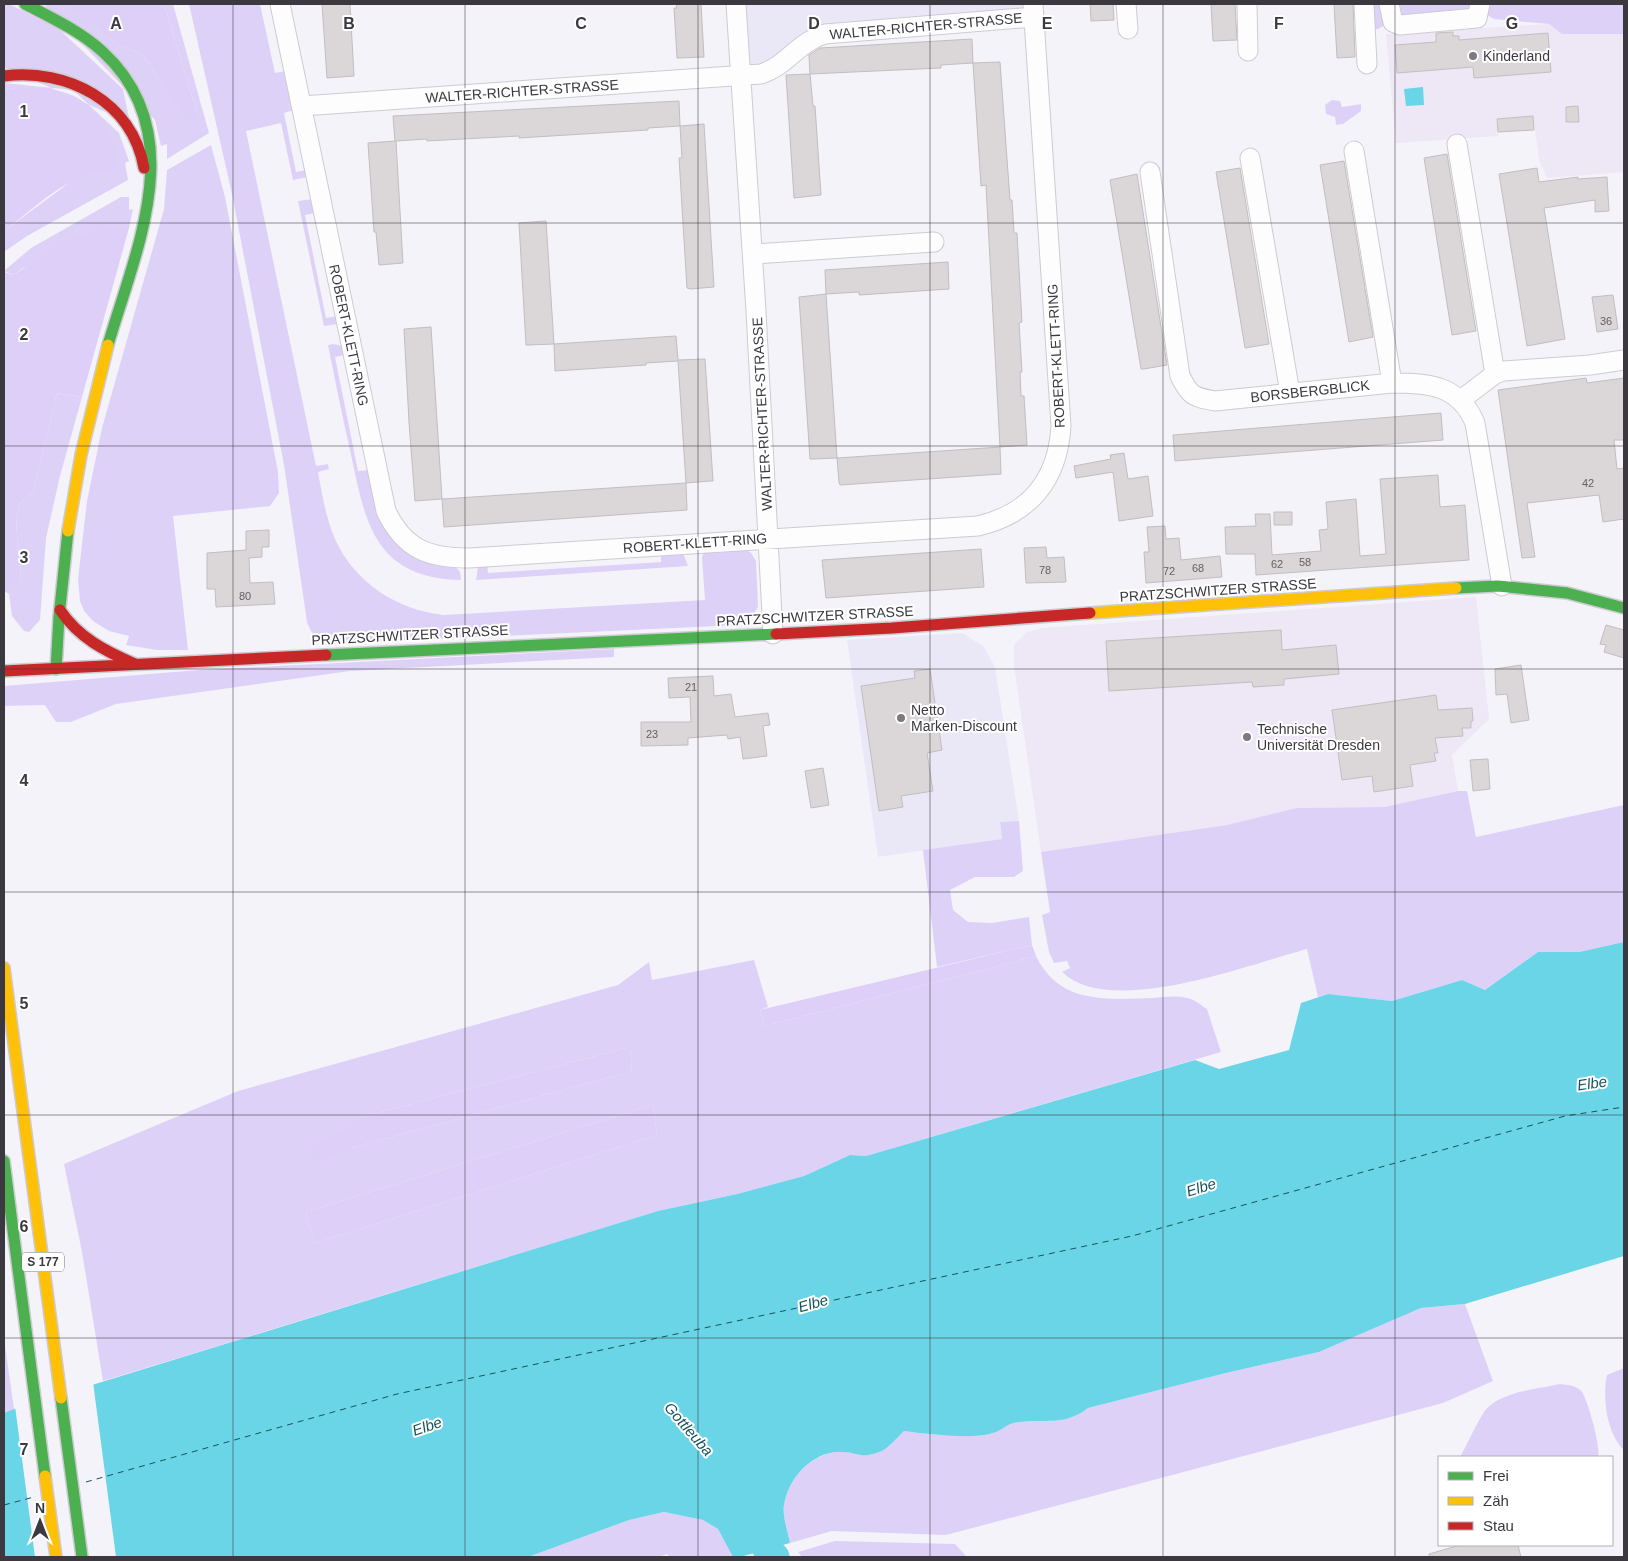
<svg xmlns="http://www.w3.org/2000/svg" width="1628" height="1561" font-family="Helvetica,sans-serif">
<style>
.commercial{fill:#eae8f7}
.education{fill:#ede7f6}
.green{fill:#ded1f8;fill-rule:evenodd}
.forest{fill:#ddcff8}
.water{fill:#6ad5e6}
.pier{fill:#f5f3fa}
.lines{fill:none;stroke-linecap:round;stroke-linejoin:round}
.river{stroke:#6ad5e6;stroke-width:29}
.ferry{stroke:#17535d;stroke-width:1;stroke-dasharray:6 5;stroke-linecap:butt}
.building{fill:#dbd6d7;stroke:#c2bebf}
.street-casing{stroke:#cdcbd2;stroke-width:21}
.fast-casing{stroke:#cdcbd2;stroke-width:14}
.slow-casing{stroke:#cdcbd2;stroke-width:14}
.jam-casing{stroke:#cdcbd2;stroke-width:14}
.street{stroke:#fefdfe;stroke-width:19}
.fast{stroke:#4caf50;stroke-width:11}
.slow{stroke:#ffc107;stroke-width:11}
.jam{stroke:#c62828;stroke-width:11}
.grid{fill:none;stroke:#3b3840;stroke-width:1;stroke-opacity:0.55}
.poi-dot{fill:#7c7981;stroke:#fff;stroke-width:2}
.labels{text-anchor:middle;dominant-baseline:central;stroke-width:4;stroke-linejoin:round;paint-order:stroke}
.number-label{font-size:11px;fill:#636066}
.shield{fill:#fff;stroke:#767479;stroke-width:1}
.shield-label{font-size:12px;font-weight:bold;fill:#3b3840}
.street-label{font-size:14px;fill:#3b3840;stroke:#fff}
.poi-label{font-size:14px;fill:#3b3840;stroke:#fff;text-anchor:start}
.water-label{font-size:15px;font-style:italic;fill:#17535d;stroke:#fff}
.grid-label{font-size:16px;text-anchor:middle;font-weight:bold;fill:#3b3840;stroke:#fff;stroke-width:4;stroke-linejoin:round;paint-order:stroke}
</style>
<rect width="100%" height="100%" fill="#f5f3fa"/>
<path class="commercial" d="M 743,4 L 1026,4 L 1026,8 L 834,27 L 777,60 L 747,70 Z
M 963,633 L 984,647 L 995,667 L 1019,821 L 1000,822 L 1002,839 L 878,857 L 847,640 Z"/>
<path class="education" d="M 1549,24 L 1562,34 L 1624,34 L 1624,172 L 1547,178 L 1539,159 L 1533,116 L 1496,119 L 1498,136 L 1396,143 L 1386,34 Z
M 1476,597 L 1489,719 L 1452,755 L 1458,791 L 1384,807 L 1296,808 L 1227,825 L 1041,852 L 1014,666 L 1014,645 L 1027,632 L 1042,628 Z"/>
<path class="green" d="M 4,4 L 9,4 L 59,29 L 123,89 L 130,123 L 4,67 Z
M 44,4 L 66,5 L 118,45 L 140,53 L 150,63 L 163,88 L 199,120 L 164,4 L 173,4 L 209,133 L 167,159 L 167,144 L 161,146 L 155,120 Z
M 189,4 L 260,4 L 275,73 L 286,71 L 294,110 L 284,113 L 296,172 L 307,170 L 308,177 L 293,180 L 281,123 L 246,131 L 316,466 L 328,464 L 329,469 L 318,472 C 322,494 326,518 335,539 C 355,583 397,610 444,615 L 705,600 L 702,557 L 704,552 L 742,547 L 751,553 L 756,561 L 758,607 L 750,619 L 739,625 L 328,644 C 316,640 311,633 307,622 L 284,465 L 232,194 Z
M 1373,4 L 1382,4 L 1385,25 L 1378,29 L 1369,30 Z
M 1393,4 L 1475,4 L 1471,12 L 1402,19 Z
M 1487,4 L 1624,4 L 1624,34 L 1562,34 L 1549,24 L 1494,19 L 1487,15 Z
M 4,83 L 73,90 L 119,133 L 129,161 L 125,163 L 128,180 L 27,236 L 4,252 L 4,231 L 77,177 L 101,170 L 15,88 L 4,90 Z
M 1332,100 L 1340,101 L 1342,107 L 1361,104 L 1361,111 L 1343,124 L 1336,125 L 1335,117 L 1326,114 L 1325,105 Z
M 211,145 L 225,197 L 278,472 L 279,493 L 270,506 L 173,516 L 188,650 L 157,650 L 126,645 L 129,636 L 109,631 L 93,621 L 84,611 L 80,601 L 78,579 L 87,501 L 102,428 L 164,209 L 167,170 Z
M 121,197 L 129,197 L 129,210 L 133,209 L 129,228 L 23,268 L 13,275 L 4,271 L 31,248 Z
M 312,199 L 315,213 L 305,215 L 326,318 L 337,316 L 338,324 L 324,326 L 298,201 Z
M 333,344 L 343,346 L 345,355 L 335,357 L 358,471 L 369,470 L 378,510 L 456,567 L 460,572 L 461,580 C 373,578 365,521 350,450 C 342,415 335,380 328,345 Z
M 57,393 L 82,397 L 60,476 L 46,538 L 40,620 L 29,632 L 24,631 L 12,616 L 9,594 L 4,591 L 4,585 L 19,585 C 25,560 9,523 21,502 C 24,498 30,495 33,491 Z
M 661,551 L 683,553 L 688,566 L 476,580 L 478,567 L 487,562 L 488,573 L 661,562 Z
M 614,649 L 614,657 L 350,671 L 116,704 L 71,722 L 56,722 L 45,705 L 4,706 L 4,686 L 199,670 Z
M 1458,791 L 1467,791 L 1476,837 L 1624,805 L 1624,942 L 1579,952 L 1538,952 L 1485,990 L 1462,980 L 1392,1001 L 1328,994 L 1318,997 L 1307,949 C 1250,964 1110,1019 1062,972 L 1070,968 L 1067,961 L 1054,963 L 1049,952 L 1042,915 L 1050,912 L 1041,852 L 1227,825 L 1296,808 L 1384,807 Z
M 1019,821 L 1023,871 L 1014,877 L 975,877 L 950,890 L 953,910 L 968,922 L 992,923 L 1029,917 L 1032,945 L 937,967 L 923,850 L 1002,839 L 1000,822 Z
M 1036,956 C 1060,1005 1106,999 1153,998 C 1164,997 1176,995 1187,998 C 1194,999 1201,1005 1207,1009 L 1221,1052 L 866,1156 L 850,1155 L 804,1176 L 737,1194 L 658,1211 L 103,1381 L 82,1252 L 64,1164 L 238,1091 L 618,985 L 649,962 L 652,980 L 754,960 L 768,1007 L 760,1010 L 765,1026 ZM 630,1047 L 632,1071 L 351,1148 L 373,1114 ZM 653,1105 L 657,1135 L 315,1243 L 306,1212 Z
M 1465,1304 L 1493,1381 L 1443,1403 L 946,1535 L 832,1531 L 790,1543 C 788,1532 782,1516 784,1505 C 788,1478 813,1452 841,1452 C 859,1452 862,1459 882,1451 C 887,1449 899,1436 904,1431 C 926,1434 974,1440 993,1433 C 1000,1431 1007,1424 1014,1423 C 1043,1417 1062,1428 1088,1408 L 1226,1373 L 1319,1352 L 1421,1308 Z
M 4,1338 L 14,1409 L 4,1413 Z
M 1624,1368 L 1624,1450 C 1607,1434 1602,1398 1607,1375 Z
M 1560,1384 C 1567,1385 1577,1385 1582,1392 C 1588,1401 1601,1447 1598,1457 L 1460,1457 C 1468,1443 1475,1426 1484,1412 C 1498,1392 1537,1389 1560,1384 Z
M 664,1512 L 703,1520 L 718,1529 L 733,1557 L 670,1557 L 667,1554 L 658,1557 L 528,1557 L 629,1520 Z
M 835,1541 L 955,1544 L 967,1557 L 802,1557 L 798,1552 Z"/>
<path class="forest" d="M 64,4 L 164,4 L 199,120 L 189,121 L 163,88 L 150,63 L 140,53 L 118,45 Z
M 15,88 C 34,88 52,88 69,94 C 95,103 125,144 113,171 C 74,168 34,209 4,231 L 4,90 Z
M 109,228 L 129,228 L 82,397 L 57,393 L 33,491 C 30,495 24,498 21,502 C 9,523 25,561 19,585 L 4,585 L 4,272 L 13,275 L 70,239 Z
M 1032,945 L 1036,956 L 765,1026 L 760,1010 Z
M 630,1047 L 632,1071 L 351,1148 L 316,1162 L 311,1146 L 373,1114 Z
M 653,1105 L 657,1135 L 315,1243 L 306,1212 Z"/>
<path class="water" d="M 1423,87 L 1424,105 L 1406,106 L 1404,89 Z
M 1624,942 L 1624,1256 L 1465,1304 L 1421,1308 L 1319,1352 L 1226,1373 L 1088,1408 C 1062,1428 1043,1417 1014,1423 C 1007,1424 1001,1431 993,1433 C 974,1440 926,1434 904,1431 C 899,1436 887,1449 882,1451 C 860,1460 859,1452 841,1452 C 813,1451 788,1478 784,1505 C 782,1516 788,1532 790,1543 L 740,1557 L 733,1557 L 718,1529 L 703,1520 L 664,1512 L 629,1520 L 528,1557 L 4,1557 L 4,1413 L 14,1409 L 658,1211 L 737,1194 L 804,1176 L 850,1155 L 866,1156 L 1195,1060 L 1219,1069 L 1289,1050 L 1301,1003 L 1328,994 L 1392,1001 L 1462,980 L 1485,990 L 1538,952 L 1579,952 Z"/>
<path class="pier" d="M 93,1382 L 116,1557 L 35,1557 L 15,1406 Z"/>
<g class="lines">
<path class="river" d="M 748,1516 L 767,1549 L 775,1557"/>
<path class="ferry" d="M 86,1482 L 397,1394 L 1132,1236 L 1565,1116 L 1624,1107
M 4,1505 L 34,1497"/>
</g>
<path class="building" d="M 322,4 L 350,4 L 354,76 L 327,78 Z
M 676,4 L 701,4 L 704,57 L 677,58 L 674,8 L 677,8 Z
M 1090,4 L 1113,4 L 1114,20 L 1091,21 Z
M 1211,4 L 1235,4 L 1237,40 L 1213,41 Z
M 1334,4 L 1353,4 L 1355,57 L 1337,58 Z
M 1453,32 L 1453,36 L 1459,36 L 1459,40 L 1548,33 L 1551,72 L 1474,78 L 1473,67 L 1397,73 L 1395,45 L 1436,42 L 1436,33 Z
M 972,39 L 973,63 L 941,65 L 941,68 L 810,74 L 809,55 L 820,48 Z
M 1000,62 L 1010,200 L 1012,200 L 1014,233 L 1017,233 L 1022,322 L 1019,323 L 1022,372 L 1020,372 L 1021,396 L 1024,396 L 1027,445 L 1000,447 L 986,185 L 981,186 L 973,63 Z
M 810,74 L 813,106 L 815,106 L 821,195 L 794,198 L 786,75 Z
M 679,101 L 680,126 L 648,128 L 648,130 L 519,138 L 519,136 L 427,141 L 427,139 L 396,141 L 403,263 L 379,265 L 376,232 L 374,232 L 368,143 L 395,141 L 393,116 Z
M 1578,106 L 1579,122 L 1566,122 L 1566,107 Z
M 1533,116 L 1534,130 L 1498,132 L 1497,119 Z
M 704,124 L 714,287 L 690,289 L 687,288 L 685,256 L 679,158 L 682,158 L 680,126 Z
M 1447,154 L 1476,331 L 1452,335 L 1424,158 Z
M 1344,161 L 1373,337 L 1349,342 L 1320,165 Z
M 1240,168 L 1269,344 L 1245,348 L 1216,172 Z
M 1537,168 L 1539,182 L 1578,177 L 1578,179 L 1607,177 L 1609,211 L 1595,212 L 1595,200 L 1544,208 L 1565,339 L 1527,346 L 1499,174 Z
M 1137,174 L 1167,365 L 1144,369 L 1141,369 L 1110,180 Z
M 546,221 L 554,344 L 529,345 L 526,345 L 519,223 Z
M 948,262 L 949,289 L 859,295 L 859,292 L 826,294 L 825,270 Z
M 826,294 L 837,458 L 813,459 L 810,459 L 799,297 Z
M 1613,295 L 1618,329 L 1597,332 L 1592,297 Z
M 431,327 L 442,499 L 686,483 L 687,510 L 444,527 L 442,499 L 415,501 L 409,422 L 404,329 Z
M 676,336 L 678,360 L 705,359 L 713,481 L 710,481 L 686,483 L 678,361 L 646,363 L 646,365 L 555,371 L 554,344 Z
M 1586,378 L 1587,383 L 1624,378 L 1624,440 L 1614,440 L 1617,469 L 1624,468 L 1624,519 L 1603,522 L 1599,495 L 1527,503 L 1535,557 L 1522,558 L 1498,390 Z
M 1441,413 L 1443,440 L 1175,461 L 1173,435 Z
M 1000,447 L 1001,474 L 840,485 L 839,482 L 837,458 Z
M 1124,453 L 1128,479 L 1148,476 L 1153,516 L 1119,521 L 1113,472 L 1076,478 L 1074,466 L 1111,459 L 1110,455 Z
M 1438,475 L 1440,507 L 1465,505 L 1469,560 L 1256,575 L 1255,554 L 1226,554 L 1225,527 L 1256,526 L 1255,514 L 1270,514 L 1272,555 L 1321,551 L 1319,530 L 1328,529 L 1326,502 L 1356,499 L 1360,556 L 1386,554 L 1380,479 Z
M 1274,512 L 1292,512 L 1292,525 L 1274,525 Z
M 1165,526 L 1166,539 L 1179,538 L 1181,560 L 1220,556 L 1222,577 L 1146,583 L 1144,552 L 1149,552 L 1147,527 Z
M 269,530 L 269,547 L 262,547 L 262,557 L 249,558 L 250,583 L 273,582 L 275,604 L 216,607 L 215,589 L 207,589 L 207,553 L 246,550 L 246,531 Z
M 1046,547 L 1047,558 L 1064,557 L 1066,582 L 1026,583 L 1024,548 Z
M 981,549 L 984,587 L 826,598 L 822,560 Z
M 1606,625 L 1624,630 L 1624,658 L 1604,652 L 1606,645 L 1600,644 Z
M 1281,630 L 1282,650 L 1336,645 L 1339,674 L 1284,679 L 1284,685 L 1253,687 L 1252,682 L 1109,691 L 1106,641 Z
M 1521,665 L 1529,720 L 1511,723 L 1507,694 L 1496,695 L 1495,669 Z
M 930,669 L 942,750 L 927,753 L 933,791 L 901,796 L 903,807 L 879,811 L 861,686 L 915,678 L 914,671 Z
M 713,676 L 714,696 L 731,694 L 735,717 L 768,713 L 770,725 L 763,726 L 767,756 L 743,759 L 740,737 L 728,739 L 727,735 L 688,738 L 688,745 L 641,746 L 641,722 L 691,722 L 690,697 L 669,698 L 668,678 Z
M 1436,695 L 1438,710 L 1472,708 L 1473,721 L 1471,721 L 1471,728 L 1462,728 L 1463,736 L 1435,738 L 1438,753 L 1434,753 L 1436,761 L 1410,765 L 1413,786 L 1374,792 L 1372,776 L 1342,780 L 1332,710 Z
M 1488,759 L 1490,789 L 1473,791 L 1470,760 Z
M 823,768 L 829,805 L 811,808 L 805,771 Z
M 1460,1545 L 1518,1545 L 1521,1557 L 1429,1557 L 1429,1554 Z"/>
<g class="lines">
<defs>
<path id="street" d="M 280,4 L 386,511 C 404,549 428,558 469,558 L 978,526 C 1030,514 1058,479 1061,426 L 1033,4
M 736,4 L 756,311 L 773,634
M 1126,4 L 1128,29
M 1247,4 L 1248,51
M 1364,4 L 1367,64
M 1389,4 L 1393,22 L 1400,25 L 1477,18 L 1480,4
M 302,106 L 761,74 C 787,66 798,42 825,34 L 1034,17
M 1457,144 L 1495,374
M 1354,151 L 1392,383
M 1250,158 L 1290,393
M 1150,172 L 1180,376 C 1190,396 1193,397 1215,401 L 1392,383 C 1429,383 1459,385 1475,423 L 1502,586
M 753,254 L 934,242
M 1462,399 L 1495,374 L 1503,371 L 1590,365 L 1624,360"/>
<path id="fast" d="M 25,4 C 52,18 80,31 103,52 C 191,133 136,249 108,345
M 1456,588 L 1498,586 L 1567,593 L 1624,608
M 326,655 L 776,634
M 56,669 L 59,617 L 68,531
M 4,1161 L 45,1476
M 61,1398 L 82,1557"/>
<path id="slow" d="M 68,531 L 81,455 L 108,345
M 1090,613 L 1456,588
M 4,968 L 61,1398
M 45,1476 L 56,1557"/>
<path id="jam" d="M 4,76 C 67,68 132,101 144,168
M 60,610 C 79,638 105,651 135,664
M 776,634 L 892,628 L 1090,613
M 4,671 L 326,655"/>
</defs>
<use href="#street" class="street-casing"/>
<use href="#fast" class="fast-casing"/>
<use href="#slow" class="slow-casing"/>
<use href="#jam" class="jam-casing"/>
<use href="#street" class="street"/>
<use href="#fast" class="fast"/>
<use href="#slow" class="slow"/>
<use href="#jam" class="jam"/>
</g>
<path class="grid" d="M 233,4 L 233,1557M 465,4 L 465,1557M 698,4 L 698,1557M 930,4 L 930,1557M 1163,4 L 1163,1557M 1395,4 L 1395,1557M 4,223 L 1624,223M 4,446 L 1624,446M 4,669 L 1624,669M 4,892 L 1624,892M 4,1115 L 1624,1115M 4,1338 L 1624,1338"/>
<g class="poi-dot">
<circle cx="1473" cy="56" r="5"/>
<circle cx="901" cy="718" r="5"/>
<circle cx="1247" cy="737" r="5"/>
</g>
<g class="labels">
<g class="number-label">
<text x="1606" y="321">36</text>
<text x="1588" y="483">42</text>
<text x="1305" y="562">58</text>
<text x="1277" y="564">62</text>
<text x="1198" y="568">68</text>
<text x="1045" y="570">78</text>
<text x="1169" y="571">72</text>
<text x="245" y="596">80</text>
<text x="691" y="687">21</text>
<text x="652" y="734">23</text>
</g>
<rect class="shield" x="22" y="1252.5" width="42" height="19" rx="4"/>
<g class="shield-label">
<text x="43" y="1262">S 177</text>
</g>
<g class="street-label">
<text transform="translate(926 26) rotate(-5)">WALTER-RICHTER-STRASSE</text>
<text transform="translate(522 91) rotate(-4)">WALTER-RICHTER-STRASSE</text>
<text transform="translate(349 335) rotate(78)">ROBERT-KLETT-RING</text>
<text transform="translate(1056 356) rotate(-93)">ROBERT-KLETT-RING</text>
<text transform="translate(1310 391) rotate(-6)">BORSBERGBLICK</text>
<text transform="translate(762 414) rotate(-93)">WALTER-RICHTER-STRASSE</text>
<text transform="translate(695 543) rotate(-4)">ROBERT-KLETT-RING</text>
<text transform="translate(1218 590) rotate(-4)">PRATZSCHWITZER STRASSE</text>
<text transform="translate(815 616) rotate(-3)">PRATZSCHWITZER STRASSE</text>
<text transform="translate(410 635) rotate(-3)">PRATZSCHWITZER STRASSE</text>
</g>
<g class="poi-label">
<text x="1483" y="56">Kinderland</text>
<text x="911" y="710">Netto<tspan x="911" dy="16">Marken-Discount</tspan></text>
<text x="1257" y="729">Technische<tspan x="1257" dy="16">Universität Dresden</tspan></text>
</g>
<g class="water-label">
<text transform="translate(1592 1083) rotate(-8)">Elbe</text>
<text transform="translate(1201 1187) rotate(-17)">Elbe</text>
<text transform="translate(813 1303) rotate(-16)">Elbe</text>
<text transform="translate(427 1426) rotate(-19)">Elbe</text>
<text transform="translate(689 1429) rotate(49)">Gottleuba</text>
</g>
</g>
<g class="grid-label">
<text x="116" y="29">A</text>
<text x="349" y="29">B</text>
<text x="581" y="29">C</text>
<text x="814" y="29">D</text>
<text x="1047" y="29">E</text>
<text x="1279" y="29">F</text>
<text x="1512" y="29">G</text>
<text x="24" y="117">1</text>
<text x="24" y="340">2</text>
<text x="24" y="563">3</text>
<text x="24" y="786">4</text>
<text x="24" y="1009">5</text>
<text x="24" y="1232">6</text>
<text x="24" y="1455">7</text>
</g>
<rect width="1628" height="1561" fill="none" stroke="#3b3840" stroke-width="10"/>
<rect x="1438" y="1456" width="175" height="90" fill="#ffffff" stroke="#b1afb3"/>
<rect x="1448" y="1472" width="25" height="8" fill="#4caf50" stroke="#b1afb3"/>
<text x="1483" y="1481" font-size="15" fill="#3b3840">Frei</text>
<rect x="1448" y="1497" width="25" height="8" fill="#ffc107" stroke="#b1afb3"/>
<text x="1483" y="1506" font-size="15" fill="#3b3840">Zäh</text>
<rect x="1448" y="1522" width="25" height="8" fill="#c62828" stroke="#b1afb3"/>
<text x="1483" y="1531" font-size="15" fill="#3b3840">Stau</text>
<g transform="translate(40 1521)" stroke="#ffffff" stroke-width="4" paint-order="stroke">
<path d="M0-4L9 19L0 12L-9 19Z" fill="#3b3840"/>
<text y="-8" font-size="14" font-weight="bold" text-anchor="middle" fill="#3b3840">N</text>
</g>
</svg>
